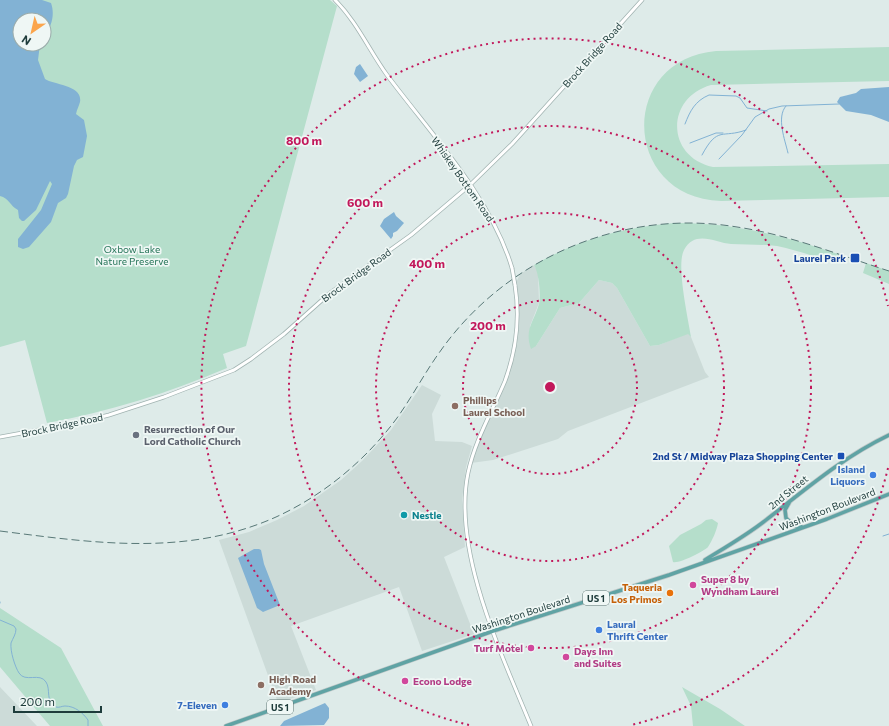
<svg xmlns="http://www.w3.org/2000/svg" width="889" height="726" font-family="Commissioner,sans-serif">
<style>
.built{fill:#ccdbd8}
.green{fill:#b5decb;fill-rule:evenodd}
.water{fill:#82b2d4}
.lines{fill:none;stroke-linecap:round;stroke-linejoin:round}
.stream{stroke:#82b2d4;stroke-width:1}
.minor-casing{stroke:#a1b3b1;stroke-width:4.5}
.major-casing{stroke:#c0c8c8;stroke-width:5}
.minor{stroke:#fff;stroke-width:3}
.major{stroke:#5fa3a4;stroke-width:3.5}
.rail{stroke:#587877;stroke-width:1;stroke-dasharray:8 4;stroke-linecap:butt}
.minor-bridge-casing{stroke:#a1b3b1;stroke-width:4.5;stroke-linecap:butt}
.minor-bridge{stroke:#fff;stroke-width:3}
.ring{fill:none;stroke:#c2185b;stroke-width:2;stroke-dasharray:2 4}
.transit-dot{fill:#1a4fb4;stroke:#eff7f5;stroke-width:1.5}
.education-dot{fill:#8d6e63;stroke:#eff7f5;stroke-width:1.5}
.worship-dot{fill:#6b7280;stroke:#eff7f5;stroke-width:1.5}
.shop-dot{fill:#3f7fe0;stroke:#eff7f5;stroke-width:1.5}
.culture-dot{fill:#0f9aa8;stroke:#eff7f5;stroke-width:1.5}
.hotel-dot{fill:#d1479c;stroke:#eff7f5;stroke-width:1.5}
.food-dot{fill:#e8710a;stroke:#eff7f5;stroke-width:1.5}
.labels{text-anchor:middle;dominant-baseline:central;stroke-width:3.5;stroke-linejoin:round;paint-order:stroke}
.shield{fill:#eff7f5;stroke:#5d7473;stroke-width:1}
.shield-label{font-size:9px;font-weight:bold;fill:#1e3c3b}
.street-label{font-size:10px;fill:#1e3c3b;stroke:#eff7f5}
.park-label{font-size:10px;fill:#267559;stroke:#eff7f5}
.transit-label{font-size:10px;font-weight:bold;fill:#164399;stroke:#eff7f5;text-anchor:end}
.education-label{font-size:10px;font-weight:bold;fill:#785e54;stroke:#eff7f5;text-anchor:start}
.worship-label{font-size:10px;font-weight:bold;fill:#5b616d;stroke:#eff7f5;text-anchor:start}
.shop-label{font-size:10px;font-weight:bold;fill:#366cbe;stroke:#eff7f5;text-anchor:end}
.culture-label{font-size:10px;font-weight:bold;fill:#0d838f;stroke:#eff7f5;text-anchor:start}
.hotel-label{font-size:10px;font-weight:bold;fill:#b23c85;stroke:#eff7f5;text-anchor:start}
.food-label{font-size:10px;font-weight:bold;fill:#c56008;stroke:#eff7f5;text-anchor:end}
.centre{fill:#c2185b;stroke:#eff7f5;stroke-width:2}
.ring-label{font-size:12px;text-anchor:middle;font-weight:bold;fill:#c2185b;stroke:#eff7f5;stroke-width:3.5;stroke-linejoin:round;paint-order:stroke}
</style>
<rect width="100%" height="100%" fill="#deebe9"/>
<path class="built" d="M 534,265 L 538,272 L 539,303 L 530,326 L 536,346 L 560,308 L 579,303 L 599,280 L 612,283 L 617,288 L 650,346 L 659,345 L 688,333 L 691,337 L 705,372 L 709,377 L 568,431 L 558,439 L 493,460 L 471,463 L 479,438 L 500,392 L 512,357 L 517,315 L 515,285 L 520,274 Z
M 422,385 L 441,395 L 432,414 L 435,441 L 462,442 L 472,446 L 466,467 L 462,500 L 465,547 L 444,557 L 474,634 L 422,651 L 399,587 L 291,626 L 316,690 L 278,703 L 219,540 L 249,532 L 277,520 L 304,506 L 341,480 L 362,461 L 391,430 Z
M 0,687 L 36,725 L 37,726 L 0,726 Z"/>
<path class="green" d="M 0,0 L 330,0 L 337,6 L 246,346 L 223,354 L 227,368 C 169,393 108,412 47,423 L 25,340 L 0,347 ZM 20,20 L 44,20 L 44,44 L 20,44 Z
M 889,47 L 889,81 L 711,85 C 665,98 666,157 713,167 L 889,164 L 889,197 L 721,201 C 622,198 617,60 716,51 Z
M 674,223 C 732,222 786,236 841,255 L 838,264 C 818,258 797,250 777,246 C 762,244 746,245 731,244 C 716,243 695,229 684,250 C 676,265 688,318 691,337 L 688,334 L 659,345 L 650,346 L 617,288 L 612,283 L 599,280 L 579,303 L 560,308 L 536,346 L 531,349 C 524,329 534,322 539,304 C 541,295 539,273 534,265 C 577,240 624,227 674,223 Z
M 866,263 L 889,271 L 889,284 L 863,273 Z
M 712,519 L 718,523 C 717,530 712,541 708,547 C 703,552 679,564 673,562 L 669,546 L 680,535 L 701,524 L 706,520 Z
M 0,608 L 61,648 L 103,726 L 50,726 L 0,667 Z
M 682,687 L 720,709 L 745,726 L 693,726 L 691,706 Z"/>
<path class="water" d="M 0,0 L 42,0 L 51,3 C 55,14 52,27 44,35 L 44,20 L 20,20 L 20,44 L 40,44 L 38,60 L 45,79 C 54,85 83,85 80,102 C 79,106 77,109 76,114 L 84,120 L 87,136 L 83,157 L 77,160 L 74,166 L 68,194 L 66,198 L 58,203 L 51,222 L 29,247 L 23,249 L 18,247 L 18,239 L 41,210 L 52,184 L 50,181 L 36,210 L 24,221 L 22,221 L 19,218 L 18,210 C 10,206 9,198 0,196 Z
M 360,64 L 368,76 L 360,82 L 354,74 L 356,67 Z
M 889,87 L 889,122 L 871,115 L 846,111 L 837,102 L 840,97 L 856,93 L 861,89 Z
M 394,212 L 396,216 L 404,223 L 397,231 L 393,233 L 393,236 L 391,239 L 380,226 L 384,219 Z
M 254,549 L 259,549 L 261,550 L 264,564 L 280,605 L 263,612 L 257,608 L 238,558 Z
M 325,703 L 329,708 L 329,718 L 324,725 L 280,726 L 284,721 Z"/>
<g class="lines">
<path class="stream" d="M 786,106 C 776,117 785,140 788,153
M 685,124 C 690,111 695,101 709,95 L 736,96 L 740,98 L 747,108 L 767,111
M 690,143 L 716,133 L 723,133
M 702,155 C 718,125 722,139 746,130
M 719,159 L 742,135 L 755,117 L 769,109 L 782,106 L 839,104
M 883,536 L 889,534
M 0,602 L 0,603
M 0,620 L 14,626 L 16,629 C 16,634 13,638 11,643 C 10,651 15,667 19,673 C 25,683 40,672 46,682 C 51,689 45,702 56,707 C 59,708 62,706 65,706 C 75,706 83,713 88,720 L 88,726"/>
<defs>
<path id="minor" d="M 335,0 C 357,22 369,50 387,75 C 431,134 491,197 512,268
M 515,285 C 520,317 516,351 505,381 C 492,412 475,440 468,473 C 452,551 502,655 531,726
M 0,437 L 82,422 L 109,415 L 164,397 L 234,370 L 251,359 L 284,334 L 330,293 L 411,235 L 470,185 L 512,144 L 642,0"/>
<path id="major" d="M 789,503 L 785,510 L 786,518 L 793,525 L 802,527
M 705,560 C 726,547 747,535 766,520 C 806,489 843,457 889,435
M 226,726 L 493,631 L 669,575 L 827,519 L 889,494"/>
</defs>
<use href="#minor" class="minor-casing"/>
<use href="#major" class="major-casing"/>
<use href="#minor" class="minor"/>
<use href="#major" class="major"/>
<path class="rail" d="M 0,531 C 94,543 187,557 276,517 C 324,495 366,460 397,418 C 412,397 424,374 439,353 C 505,258 623,208 737,227 C 790,235 839,255 889,271"/>
<defs>
<path id="minor-bridge" d="M 512,268 L 515,285"/>
</defs>
<use href="#minor-bridge" class="minor-bridge-casing"/>
<use href="#minor-bridge" class="minor-bridge"/>
</g>
<g class="ring">
<circle cx="550" cy="387" r="87"/>
<circle cx="550" cy="387" r="174"/>
<circle cx="550" cy="387" r="261"/>
<path d="M888 468A348 348 0 0 1 631 725M469 725A348 348 0 1 1 888 306"/>
</g>
<g class="transit-dot">
<rect x="850" y="253" width="10" height="10" rx="2"/>
<rect x="837" y="452" width="8" height="8" rx="2"/>
</g>
<g class="education-dot">
<circle cx="455" cy="406" r="4"/>
<circle cx="261" cy="685" r="4"/>
</g>
<circle class="worship-dot" cx="136" cy="435" r="4"/>
<g class="shop-dot">
<circle cx="873" cy="475" r="4"/>
<circle cx="599" cy="630" r="4"/>
<circle cx="225" cy="705" r="4"/>
</g>
<circle class="culture-dot" cx="404" cy="515" r="4"/>
<g class="hotel-dot">
<circle cx="693" cy="585" r="4"/>
<circle cx="531" cy="648" r="4"/>
<circle cx="566" cy="657" r="4"/>
<circle cx="405" cy="681" r="4"/>
</g>
<circle class="food-dot" cx="670" cy="593" r="4"/>
<g class="labels">
<g class="shield">
<rect x="583" y="591" width="26" height="14" rx="3"/>
<rect x="267" y="700" width="26" height="14" rx="3"/>
</g>
<g class="shield-label">
<text x="596" y="598">US 1</text>
<text x="280" y="707">US 1</text>
</g>
<g class="street-label">
<text transform="translate(592 55) rotate(-48)">Brock Bridge Road</text>
<text transform="translate(463 179) rotate(55)">Whiskey Bottom Road</text>
<text transform="translate(356 275) rotate(-36)">Brock Bridge Road</text>
<text transform="translate(62 425) rotate(-12)">Brock Bridge Road</text>
<text transform="translate(788 492) rotate(-39)">2nd Street</text>
<text transform="translate(827 509) rotate(-21)">Washington Boulevard</text>
<text transform="translate(521 614) rotate(-18)">Washington Boulevard</text>
</g>
<g class="park-label">
<text x="132" y="249">Oxbow Lake<tspan x="132" dy="12">Nature Preserve</tspan></text>
</g>
<g class="transit-label">
<text x="846" y="258">Laurel Park</text>
<text x="833" y="456">2nd St / Midway Plaza Shopping Center</text>
</g>
<g class="education-label">
<text x="463" y="400">Phillips<tspan x="463" dy="12">Laurel School</tspan></text>
<text x="269" y="679">High Road<tspan x="269" dy="12">Academy</tspan></text>
</g>
<g class="worship-label">
<text x="144" y="429">Resurrection of Our<tspan x="144" dy="12">Lord Catholic Church</tspan></text>
</g>
<g class="shop-label">
<text x="865" y="469">Island<tspan x="865" dy="12">Liquors</tspan></text>
<text x="607" y="624" text-anchor="start">Laural<tspan x="607" dy="12">Thrift Center</tspan></text>
<text x="217" y="705">7-Eleven</text>
</g>
<g class="culture-label">
<text x="412" y="515">Nestle</text>
</g>
<g class="hotel-label">
<text x="701" y="579">Super 8 by<tspan x="701" dy="12">Wyndham Laurel</tspan></text>
<text x="523" y="648" text-anchor="end">Turf Motel</text>
<text x="574" y="651">Days Inn<tspan x="574" dy="12">and Suites</tspan></text>
<text x="413" y="681">Econo Lodge</text>
</g>
<g class="food-label">
<text x="662" y="587">Taqueria<tspan x="662" dy="12">Los Primos</tspan></text>
</g>
</g>
<circle cx="550" cy="387" r="6" class="centre"/>
<g class="ring-label">
<text x="304" y="145">800 m</text>
<text x="365" y="207">600 m</text>
<text x="427" y="268">400 m</text>
<text x="488" y="330">200 m</text>
</g>
<g transform="translate(32 32) rotate(214)"><circle r="19" fill="#eff7f5" stroke="#9bacab"/>
<path d="M0-3L7 15L0 10L-7 15Z" fill="#fba54c"/>
<text y="-6" font-size="11" font-weight="bold" text-anchor="middle" fill="#1e3c3b">N</text>
</g>
<path d="M14 706v6h87v-6" fill="none" stroke="#1e3c3b" stroke-width="2"/>
<text x="20" y="706" font-size="12" fill="#1e3c3b" stroke="#eff7f5" stroke-width="3" paint-order="stroke">200 m</text>
</svg>
